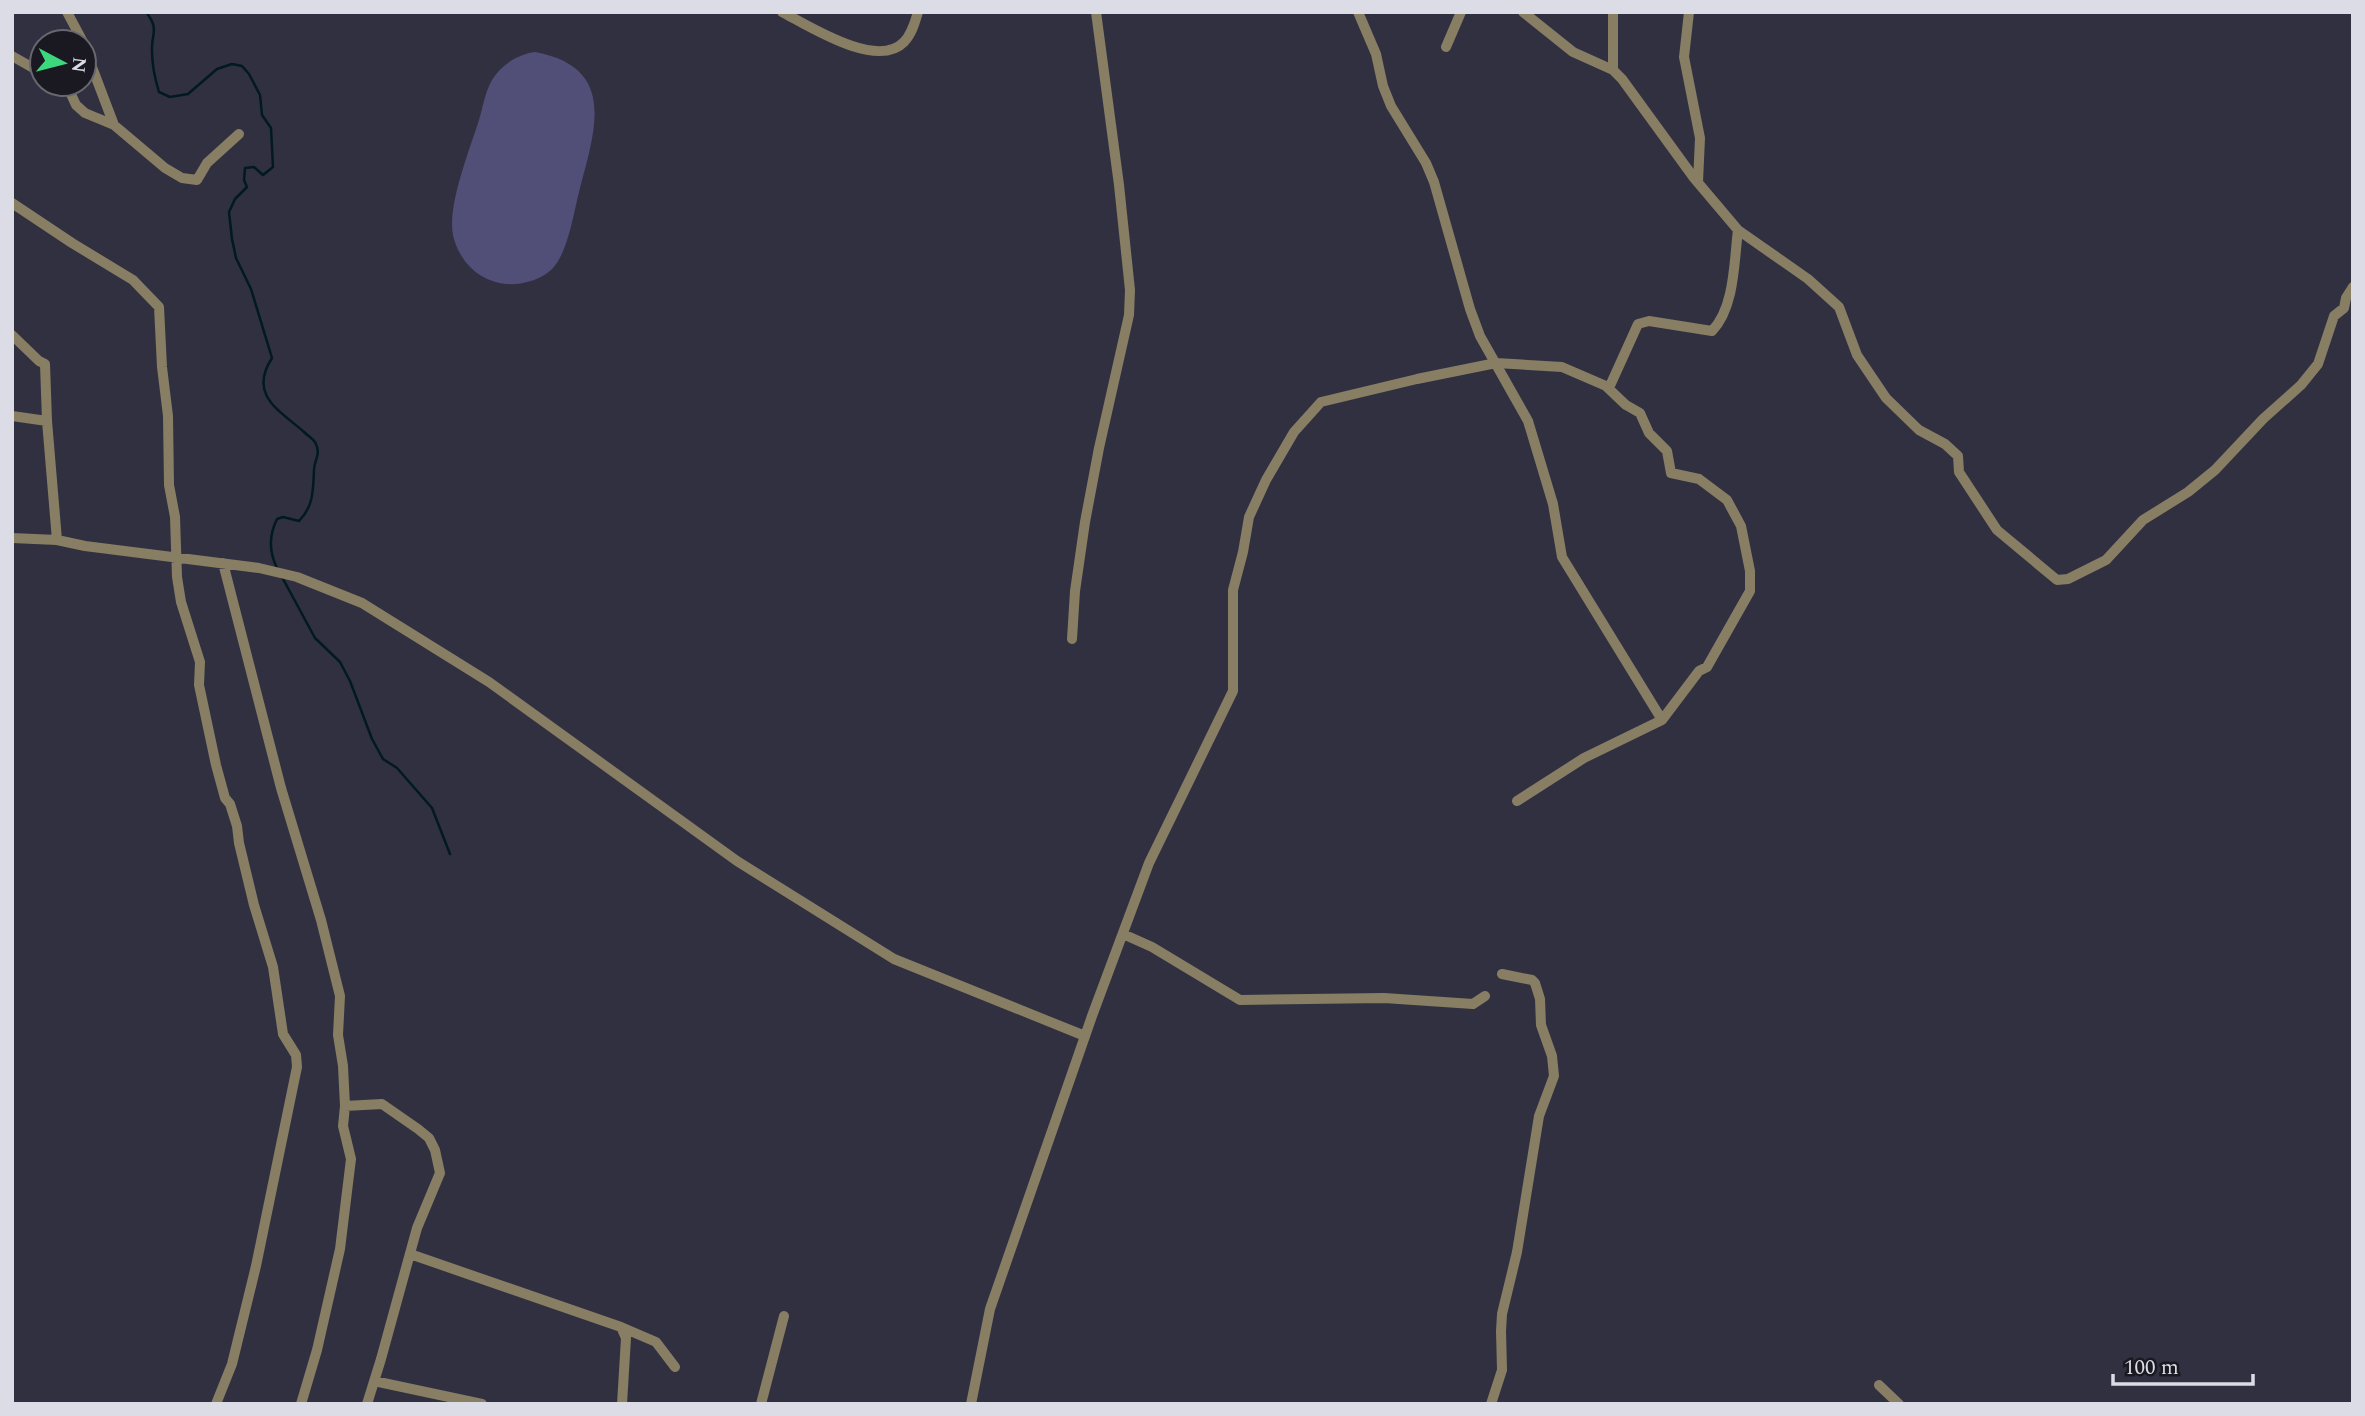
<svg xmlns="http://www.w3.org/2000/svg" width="2365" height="1416" font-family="Spectral,serif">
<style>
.green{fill:#514e78}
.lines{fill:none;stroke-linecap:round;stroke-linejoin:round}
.stream{stroke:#001a1f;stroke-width:2.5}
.minor{stroke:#877e63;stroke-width:10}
</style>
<rect width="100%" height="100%" fill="#313041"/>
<path class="green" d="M 535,52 C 621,68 593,135 578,196 C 573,217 567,255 551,270 C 544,276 536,280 527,282 C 494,291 463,271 454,239 C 445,210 470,149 479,120 C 483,107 485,92 492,80 C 501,65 518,54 535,52 Z"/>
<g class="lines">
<path class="stream" d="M 146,12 C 160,30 151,33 152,51 C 152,65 155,79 159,92 L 170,97 L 188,94 L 217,69 L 232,64 L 242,66 L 249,74 L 260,95 L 262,115 L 271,128 L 273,167 L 263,175 L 254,167 L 245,168 L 244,180 L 247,187 L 235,199 L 229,212 L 232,239 L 236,258 L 251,289 L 272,358 C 248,395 279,410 304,432 C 308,436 314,439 316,444 C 321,455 314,460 314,470 C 313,489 314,506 299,521 L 283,517 L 277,519 C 269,535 269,552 277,568
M 282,577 L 315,638 L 340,662 L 350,681 L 372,739 L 383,759 L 397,768 L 432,808 L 450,854"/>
<path class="minor" d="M 67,12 L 83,42
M 782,12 C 809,26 877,70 904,42 C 912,34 915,22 918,12
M 1358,12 L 1376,54 L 1383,86 L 1391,106 L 1426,163 L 1434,182 L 1470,309 L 1480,336 L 1528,421 L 1553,504 L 1562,557 L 1662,720
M 1523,12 L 1573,52 L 1613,70 L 1622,79 L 1694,178 L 1738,230 L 1808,279 L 1839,307 L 1857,355 L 1886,398 L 1919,430 L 1945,444 L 1958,456 L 1959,472 L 1997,530 L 2057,580 L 2068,579 L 2106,560 L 2143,520 L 2188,492 L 2215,470 L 2263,419 L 2301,385 L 2318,364 L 2334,316 L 2344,308 L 2346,298 L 2353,287
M 1689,12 L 1684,57 L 1700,138 L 1698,182
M 84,46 L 114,125
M 1446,47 L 1461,12
M 12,56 L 42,73
M 1613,70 L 1613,12
M 60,84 L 70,92 L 76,105 L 85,113 L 114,125 L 165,168 L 182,178 L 197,180 L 207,163 L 239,134
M 12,203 L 72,243 L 133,280 L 159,307 L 162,367 L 168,416 L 169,485 L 175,517 L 177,577 L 181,602 L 200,662 L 199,685 L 216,765 L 225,798 L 230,804 L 237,826 L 239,843 L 254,905 L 273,967 L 283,1034 L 296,1055 L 297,1067 L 256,1266 L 232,1364 L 216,1404
M 12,335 L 39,361 L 45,364 L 47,421 L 57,540
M 1609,388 L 1638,324 L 1649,321 L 1712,331 C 1735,307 1734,261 1738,230
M 12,416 L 47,421
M 12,538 L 57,540 L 85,546 L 259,568 L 297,577 L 362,603 L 489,682 L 737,861 L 894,959 L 1085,1036
M 223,563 L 281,788 L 321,920 L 340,996 L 338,1035 L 343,1066 L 345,1106 L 343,1126 L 351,1159 L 340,1249 L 317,1350 L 301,1404
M 1072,639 L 1075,591 L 1085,522 L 1099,448 L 1129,315 L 1130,290 L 1119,185 L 1096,12
M 1123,934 L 1152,947 L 1240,1000 L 1384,998 L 1473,1004 L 1485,996
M 345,1106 L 382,1104 L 418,1129 L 429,1138 L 435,1150 L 440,1173 L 417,1228 L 381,1359 L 367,1404
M 410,1254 L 621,1327 L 626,1338 L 622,1404
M 621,1327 L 656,1342 L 675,1367
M 374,1381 L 482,1404
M 1879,1385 L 1899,1404
M 761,1404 L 784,1316
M 971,1404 L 990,1309 L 1092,1016 L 1149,863 L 1233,691 L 1233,590 L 1243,552 L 1249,517 L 1266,480 L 1294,432 L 1321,402 L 1417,379 L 1496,363 L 1562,367 L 1606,386 L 1626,405 L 1640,413 L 1649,433 L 1667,451 L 1671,473 L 1699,479 L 1727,500 L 1741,526 L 1750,571 L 1750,591 L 1707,667 L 1699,671 L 1662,720 L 1584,758 L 1517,801
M 1491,1404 L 1502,1370 L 1501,1331 L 1502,1314 L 1517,1252 L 1539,1116 L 1554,1076 L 1552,1056 L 1541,1025 L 1540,999 L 1535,983 L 1532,980 L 1502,974"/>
</g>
<rect width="2365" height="1416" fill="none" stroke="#dcdce7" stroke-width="28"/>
<g transform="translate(63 63) rotate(97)"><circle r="33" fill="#1a1921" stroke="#686770" stroke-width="2"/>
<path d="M0-5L12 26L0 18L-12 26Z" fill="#3dd77e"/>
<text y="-10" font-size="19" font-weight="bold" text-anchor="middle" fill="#dcdce7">N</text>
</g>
<path d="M2113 1374v10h140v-10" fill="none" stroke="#dcdce7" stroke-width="3.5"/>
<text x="2124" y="1374" font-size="21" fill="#dcdce7" stroke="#1a1921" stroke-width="5" paint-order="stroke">100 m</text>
</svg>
